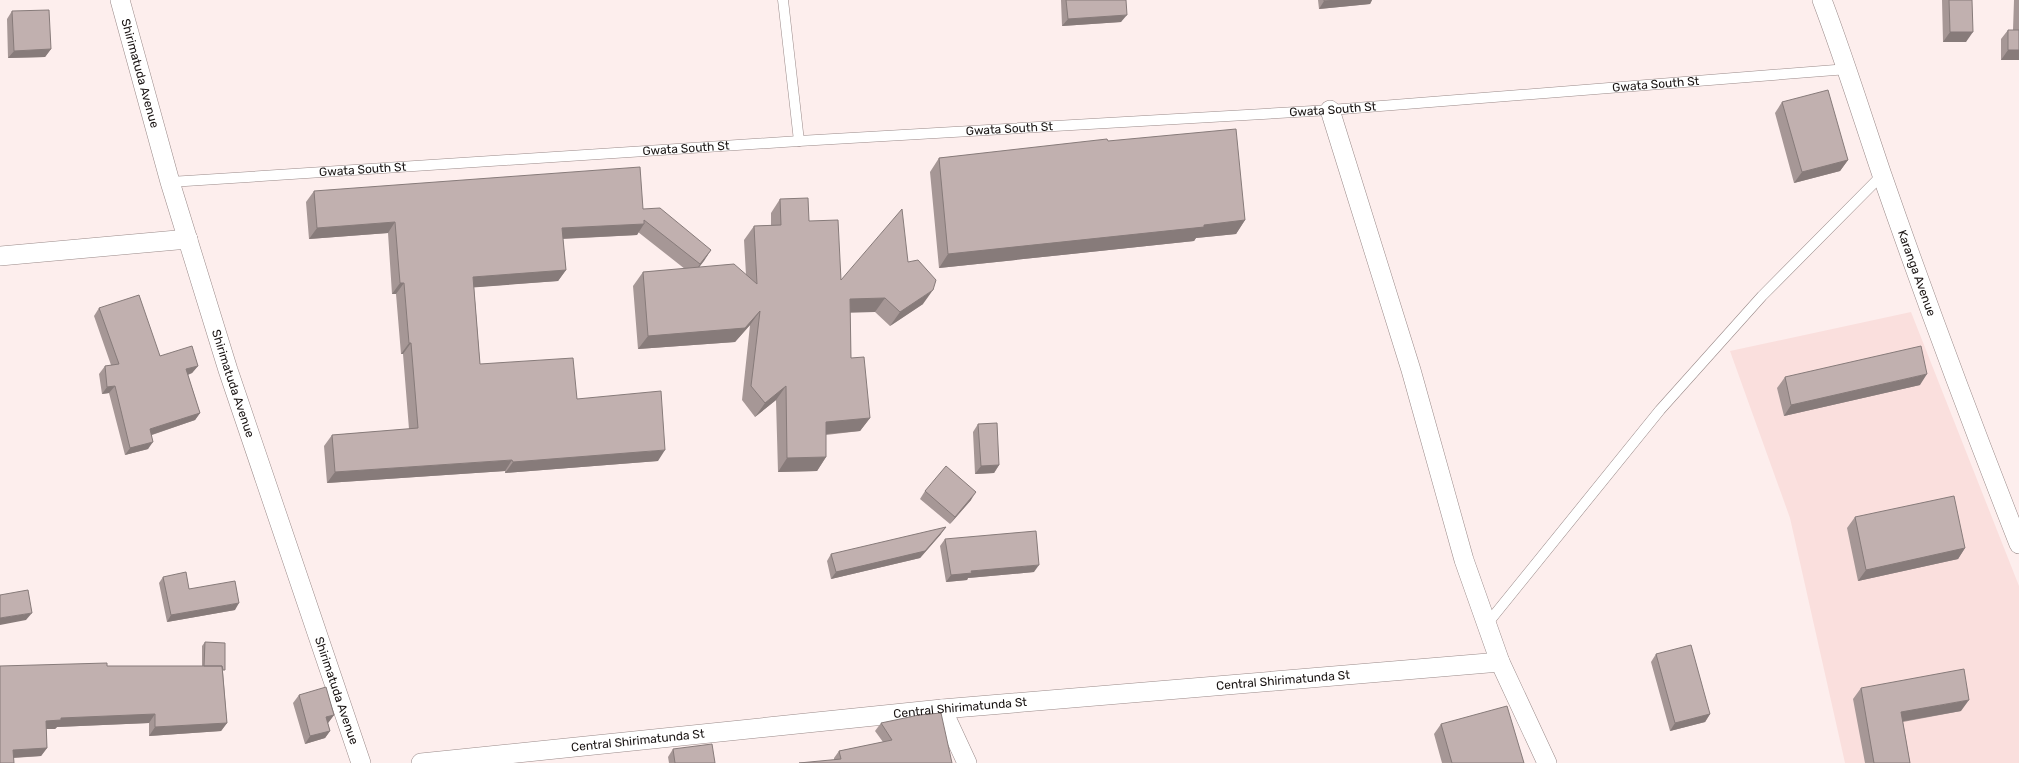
<svg xmlns="http://www.w3.org/2000/svg" width="2019" height="763" font-family="Rubik,sans-serif">
<style>
.built{fill:#fadfdd}
.lines{fill:none;stroke-linecap:round;stroke-linejoin:round}
.lane-casing{stroke:#9a8a89;stroke-width:11}
.street-casing{stroke:#9a8a89;stroke-width:20}
.lane{stroke:#fff;stroke-width:10}
.street{stroke:#fff;stroke-width:19}
.wall{fill:#a69796}
.shaded-wall{fill:#877b7a}
.building{fill:#c1b0af;stroke:#877b7a}
.labels{text-anchor:middle;dominant-baseline:central;stroke-width:3.5;stroke-linejoin:round;paint-order:stroke}
.street-label{font-size:12px;fill:#1a1413;stroke:#fdeeed}
</style>
<rect width="100%" height="100%" fill="#fdeeed"/>
<path class="built" d="M 1911,312 L 2019,586 L 2019,763 L 1845,763 L 1790,518 L 1730,351 Z"/>
<g class="lines">
<defs>
<g id="lane">
<path d="M 783,0 L 799,141"/>
<path id="s1" d="M 170,182 L 799,141 L 1330,110 L 1848,69"/>
<path d="M 1487,624 L 1660,410 L 1762,296 L 1882,175"/>
</g>
<g id="street">
<path id="s2" d="M 120,0 L 170,182 L 228,370 L 361,763"/>
<path id="s3" d="M 1822,0 C 1844,58 1862,116 1882,175 C 1925,299 1971,422 2019,544"/>
<path d="M 1330,110 L 1411,370 L 1464,560 L 1500,662 L 1547,763"/>
<path d="M 0,256 L 188,239"/>
<path d="M 942,709 L 967,763"/>
<path id="s4" d="M 421,763 L 942,709 L 1500,662"/>
</g>
</defs>
<use href="#lane" class="lane-casing"/>
<use href="#street" class="street-casing"/>
<use href="#lane" class="lane"/>
<use href="#street" class="street"/>
</g>
<path class="wall" d="M 1061,0 L 1126,0 L 1121,22 L 1062,26 Z
M 1318,0 L 1372,0 L 1370,4 L 1319,9 Z
M 1942,0 L 1972,0 L 1966,42 L 1943,42 Z
M 2014,0 L 2019,0 L 2019,60 L 2001,60 L 2001,39 L 2008,30 L 2013,30 Z
M 12,11 L 51,49 L 45,57 L 8,58 L 7,19 Z
M 1782,102 L 1848,160 L 1840,171 L 1794,183 L 1775,113 Z
M 1108,141 L 1245,220 L 1236,234 L 1196,238 L 1194,241 L 939,268 L 930,172 L 939,158 Z
M 314,191 L 643,209 L 711,250 L 699,267 L 746,275 L 744,240 L 754,226 L 771,225 L 771,213 L 780,199 L 809,221 L 841,280 L 908,262 L 923,304 L 890,326 L 875,312 L 850,312 L 851,358 L 870,418 L 860,431 L 826,435 L 826,457 L 817,471 L 778,472 L 776,400 L 755,417 L 742,400 L 750,325 L 735,342 L 638,349 L 633,286 L 643,272 L 685,269 L 638,232 L 637,235 L 563,239 L 566,270 L 558,281 L 474,287 L 480,364 L 577,399 L 658,461 L 505,473 L 505,471 L 327,483 L 324,446 L 332,435 L 409,429 L 403,354 L 401,354 L 396,294 L 392,294 L 388,233 L 309,239 L 306,202 Z
M 99,308 L 160,356 L 198,366 L 192,373 L 188,375 L 200,413 L 195,420 L 152,435 L 148,449 L 125,455 L 109,393 L 102,394 L 99,374 L 105,366 L 111,365 L 94,316 Z
M 1785,377 L 1920,385 L 1784,416 L 1777,388 Z
M 978,424 L 999,465 L 994,473 L 975,474 L 973,432 Z
M 925,491 L 971,500 L 950,524 L 920,499 Z
M 1855,517 L 1965,548 L 1958,559 L 1858,581 L 1847,528 Z
M 941,534 L 920,558 L 831,579 L 827,561 L 831,554 Z
M 945,539 L 1034,572 L 968,578 L 967,580 L 946,582 L 940,546 Z
M 163,577 L 189,589 L 235,610 L 167,622 L 159,583 Z
M 205,642 L 223,672 L 227,723 L 221,731 L 149,736 L 149,723 L 57,727 L 55,729 L 46,729 L 47,748 L 41,756 L 14,758 L 0,763 L 107,666 L 202,666 L 202,646 Z
M 1656,654 L 1710,714 L 1705,722 L 1670,731 L 1651,662 Z
M 1861,688 L 1961,711 L 1903,722 L 1910,763 L 1865,763 L 1853,699 Z
M 299,695 L 334,715 L 328,723 L 330,731 L 325,738 L 305,744 L 293,703 Z
M 881,723 L 952,763 L 834,760 L 834,758 L 839,751 L 883,742 L 875,731 Z
M 1441,724 L 1524,763 L 1442,763 L 1434,734 Z
M 673,749 L 715,763 L 669,763 L 668,757 Z"/>
<path class="shaded-wall" d="M 1337,0 L 1372,0 L 1370,4 L 1319,9 L 1324,1 Z
M 1127,15 L 1121,22 L 1062,26 L 1068,19 Z
M 1950,32 L 1973,32 L 1966,42 L 1943,42 Z
M 51,49 L 45,57 L 8,58 L 14,51 Z
M 2008,50 L 2019,50 L 2019,60 L 2001,60 Z
M 1848,160 L 1840,171 L 1794,183 L 1802,172 Z
M 1245,220 L 1236,234 L 1196,238 L 1194,241 L 939,268 L 948,254 L 1204,225 Z
M 395,222 L 388,233 L 309,239 L 317,228 Z
M 644,224 L 637,235 L 555,239 L 562,228 Z
M 711,250 L 704,261 L 693,275 L 700,264 Z
M 566,270 L 558,281 L 466,288 L 473,277 Z
M 400,283 L 404,283 L 396,294 L 392,294 Z
M 933,290 L 923,304 L 890,326 L 900,312 Z
M 885,298 L 875,312 L 840,313 L 850,299 Z
M 760,311 L 750,325 L 735,342 L 638,349 L 648,336 Z
M 409,343 L 411,343 L 403,354 L 401,354 Z
M 198,366 L 192,373 L 181,377 L 186,369 Z
M 1927,374 L 1920,385 L 1784,416 L 1791,405 Z
M 115,386 L 109,393 L 102,394 L 107,387 Z
M 786,386 L 776,400 L 755,417 L 765,403 Z
M 200,413 L 195,420 L 145,437 L 150,429 Z
M 870,418 L 860,431 L 816,435 L 826,422 Z
M 153,442 L 148,449 L 125,455 L 130,448 Z
M 665,450 L 658,461 L 505,473 L 513,462 Z
M 826,457 L 817,471 L 778,472 L 787,458 Z
M 512,460 L 505,471 L 327,483 L 335,472 Z
M 999,465 L 994,473 L 975,474 L 981,466 Z
M 976,492 L 971,500 L 950,524 L 955,517 Z
M 946,527 L 941,534 L 920,558 L 831,579 L 836,572 Z
M 1965,548 L 1958,559 L 1858,581 L 1866,570 Z
M 1039,565 L 1034,572 L 968,578 L 967,580 L 946,582 L 951,575 L 971,571 Z
M 239,603 L 235,610 L 167,622 L 171,615 Z
M 32,613 L 26,620 L 0,625 L 0,618 Z
M 1969,700 L 1961,711 L 1893,723 L 1901,712 Z
M 155,714 L 149,723 L 57,727 L 55,729 L 40,729 L 46,721 L 61,718 Z
M 1710,714 L 1705,722 L 1670,731 L 1675,723 Z
M 334,715 L 328,723 L 321,725 L 326,717 Z
M 227,723 L 221,731 L 149,736 L 155,727 Z
M 330,731 L 325,738 L 305,744 L 310,736 Z
M 47,748 L 41,756 L 7,758 L 13,750 Z"/>
<path class="building" d="M 1066,0 L 1126,0 L 1127,15 L 1068,19 Z
M 1324,0 L 1337,0 L 1324,1 Z
M 1949,0 L 1972,0 L 1973,32 L 1950,32 Z
M 49,10 L 51,49 L 14,51 L 12,11 Z
M 2008,30 L 2019,30 L 2019,50 L 2008,50 Z
M 1828,90 L 1848,160 L 1802,172 L 1782,102 Z
M 1236,129 L 1245,220 L 1204,225 L 1204,227 L 948,254 L 939,158 L 1107,139 L 1108,141 Z
M 640,167 L 643,209 L 660,208 L 711,250 L 700,264 L 644,220 L 644,224 L 562,228 L 566,270 L 473,277 L 480,364 L 573,358 L 577,399 L 661,391 L 665,450 L 513,462 L 512,460 L 335,472 L 332,435 L 418,428 L 411,343 L 409,343 L 404,283 L 400,283 L 395,222 L 317,228 L 314,191 Z
M 808,198 L 809,221 L 838,220 L 841,280 L 902,209 L 908,262 L 918,260 L 936,280 L 933,290 L 900,312 L 885,298 L 850,299 L 851,358 L 864,357 L 870,418 L 826,422 L 826,457 L 787,458 L 786,386 L 765,403 L 751,386 L 760,311 L 745,328 L 648,336 L 643,272 L 734,264 L 757,284 L 754,226 L 781,225 L 780,199 Z
M 139,295 L 160,356 L 192,346 L 198,366 L 186,369 L 200,413 L 150,429 L 153,442 L 130,448 L 115,386 L 107,387 L 105,366 L 119,364 L 99,308 Z
M 1921,346 L 1927,374 L 1791,405 L 1785,377 Z
M 997,423 L 999,465 L 981,466 L 978,424 Z
M 946,466 L 976,492 L 955,517 L 925,491 Z
M 1954,496 L 1965,548 L 1866,570 L 1855,517 Z
M 946,527 L 925,551 L 836,572 L 831,554 Z
M 1036,531 L 1039,565 L 971,571 L 972,573 L 951,575 L 945,539 Z
M 186,572 L 189,589 L 235,581 L 239,603 L 171,615 L 163,577 Z
M 28,590 L 32,613 L 0,618 L 0,595 Z
M 205,642 L 225,643 L 225,670 L 223,670 L 222,666 L 204,666 Z
M 1691,645 L 1710,714 L 1675,723 L 1656,654 Z
M 107,663 L 107,666 L 222,666 L 227,723 L 155,727 L 155,714 L 61,718 L 61,720 L 46,721 L 47,748 L 13,750 L 14,763 L 0,763 L 0,666 Z
M 1964,669 L 1969,700 L 1901,712 L 1910,763 L 1874,763 L 1861,688 Z
M 326,687 L 334,715 L 326,717 L 330,731 L 310,736 L 299,695 Z
M 1507,706 L 1524,763 L 1452,763 L 1441,724 Z
M 941,713 L 952,763 L 799,763 L 841,759 L 839,751 L 892,740 L 881,723 L 919,715 Z
M 712,744 L 715,763 L 675,763 L 673,749 Z"/>
<g class="labels">
<g class="street-label">
<text stroke="none"><textPath href="#s2" startOffset="76">Shirimatuda Avenue</textPath></text>
<text stroke="none"><textPath href="#s1" startOffset="1489">Gwata South St</textPath></text>
<text stroke="none"><textPath href="#s1" startOffset="1165">Gwata South St</textPath></text>
<text stroke="none"><textPath href="#s1" startOffset="841">Gwata South St</textPath></text>
<text stroke="none"><textPath href="#s1" startOffset="517">Gwata South St</textPath></text>
<text stroke="none"><textPath href="#s1" startOffset="193">Gwata South St</textPath></text>
<text stroke="none"><textPath href="#s3" startOffset="289">Karanga Avenue</textPath></text>
<text stroke="none"><textPath href="#s2" startOffset="400">Shirimatuda Avenue</textPath></text>
<text stroke="none"><textPath href="#s4" startOffset="866">Central Shirimatunda St</textPath></text>
<text stroke="none"><textPath href="#s2" startOffset="724">Shirimatuda Avenue</textPath></text>
<text stroke="none"><textPath href="#s4" startOffset="542">Central Shirimatunda St</textPath></text>
<text stroke="none"><textPath href="#s4" startOffset="218">Central Shirimatunda St</textPath></text>
</g>
</g>
</svg>
